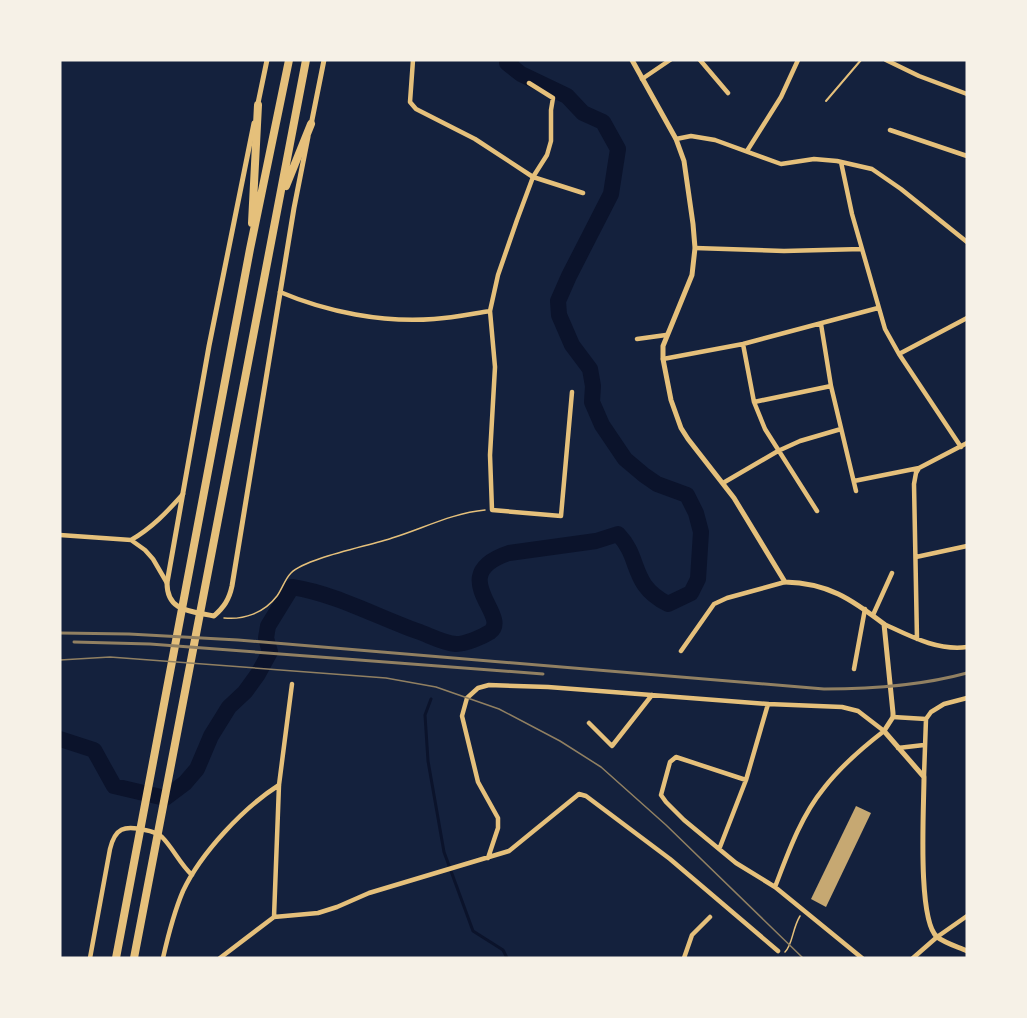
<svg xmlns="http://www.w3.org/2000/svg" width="1027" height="1018" font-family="Lato,sans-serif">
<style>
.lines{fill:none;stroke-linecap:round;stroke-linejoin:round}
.stream{stroke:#0b132b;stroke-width:3}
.river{stroke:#0b132b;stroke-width:16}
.building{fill:#c6a872}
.path{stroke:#e5c07b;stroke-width:1.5}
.service{stroke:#e5c07b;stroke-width:2}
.minor{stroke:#e5c07b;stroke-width:4.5}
.tertiary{stroke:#e5c07b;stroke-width:5}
.trunk{stroke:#e5c07b;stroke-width:8}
.tram{stroke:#918062;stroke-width:1.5}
.rail{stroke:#918062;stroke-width:3}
</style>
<rect width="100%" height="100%" fill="#14213d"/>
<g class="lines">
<path class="stream" d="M 431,699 L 425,715 L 428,761 L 444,852 L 473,931 L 503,950 L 507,958"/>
<path class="river" d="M 60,739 L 94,750 L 114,786 L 165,798 L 185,783 L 197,769 L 211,736 L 229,707 L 245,692 L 258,674 L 270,652 L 266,638 L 268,626 L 292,587 C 336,594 375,616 417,631 C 429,635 443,643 456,644 C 466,644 482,637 490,632 C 512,616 443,575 509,553 L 596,541 L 618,534 C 642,559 629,584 668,604 L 691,593 L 698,579 L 701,532 L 696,513 L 687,495 L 657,484 L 644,475 L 625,459 L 602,425 L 592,402 L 593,386 L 590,369 L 572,345 L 559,315 L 558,301 L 569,276 L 611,194 L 618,149 L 603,122 L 583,113 L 567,96 L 521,74 L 507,63 L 511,60"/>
</g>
<path class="building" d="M 856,806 L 871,813 L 826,907 L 811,899 Z"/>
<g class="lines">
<path class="path" d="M 224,618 C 244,620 264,613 277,596 C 282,589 285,579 291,573 C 306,558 369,546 392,538 C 422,529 452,513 485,510
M 785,952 C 793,944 792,929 800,916"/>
<path class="service" d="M 826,101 L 861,60"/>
<path class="minor" d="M 413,60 L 410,102 L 416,109 L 475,139 L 533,177 L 583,193
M 700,60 L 728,93
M 886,60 L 919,76 L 967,94
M 642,79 L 670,60
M 529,83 L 553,98 L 551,110 L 551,141 L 547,155 L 533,177 L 517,220 L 498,275 L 490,311 L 495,367 L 490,455 L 492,510 L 561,516 L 572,392
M 890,130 L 967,156
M 676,139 L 691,136 L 715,140 L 781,164 L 814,159 L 837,161 L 872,169 L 901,189 L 967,242
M 747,151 L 781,97 L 798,60
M 841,162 L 852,214 L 885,329 L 899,354 L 961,447
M 695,248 L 784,251 L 862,249
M 280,292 C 327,312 383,323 434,319 C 453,318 471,314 490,311
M 821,324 L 831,386 L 856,491
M 637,339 L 666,335
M 743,344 L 754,402 L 765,429 L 817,511
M 899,354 L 967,318
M 663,359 L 743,344 L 878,308
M 754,402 L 831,386
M 854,481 L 919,468 L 967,443
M 723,483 L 778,451 L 800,441 L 841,429
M 60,535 L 131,540 L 145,550 L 153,559 L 167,583
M 131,540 C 152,528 167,512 183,494
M 916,557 L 967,546
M 873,615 L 892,573
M 884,624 C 910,636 937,651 967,647
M 917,639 L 914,484 L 916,473 L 919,468
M 681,651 L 714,604 L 727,598 L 785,582
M 854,669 L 865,609
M 893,717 L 926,719
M 589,723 L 612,746 L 652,695
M 898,748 L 924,745
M 924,776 L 926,719 L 931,712 L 944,704 L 967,698
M 746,780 L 676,757 L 670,762 L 661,795 L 666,802 L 684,820 L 736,863 L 775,887 L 862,958
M 720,847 L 746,780 L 768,704
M 488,858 L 498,828 L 498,818 L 478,782 L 462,716 L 467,698 L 478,688 L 489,685 L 548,687 L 768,704 L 842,707 L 858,711 L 884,731 C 862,748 841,766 824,788 C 801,816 788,853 775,887
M 274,917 L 279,785 L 292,684
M 90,958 L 110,849 C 115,828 124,825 145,830 C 151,831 157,833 162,837 C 173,848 180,864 192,875
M 163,958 C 168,936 174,912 183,891 C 201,853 243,808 279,785
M 220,958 L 274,917 L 318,913 L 337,907 L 369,893 L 509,851 L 579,794 L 586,796 L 670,859 L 778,951
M 684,958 L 692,935 L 710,917
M 913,958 L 937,937 L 967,916"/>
<path class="tertiary" d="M 632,60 L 676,139 L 684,161 L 693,224 L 695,248 L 692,275 L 663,346 L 663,359 L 671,400 L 681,428 L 688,439 L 734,498 L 785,582 C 828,583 851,599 884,624 L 893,713 L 893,717 L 884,731 L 924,777 C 924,806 917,920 937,937 C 945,943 958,947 967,951
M 257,108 L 267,60
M 254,123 L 209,346 L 167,583 C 167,612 191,611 214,616 C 224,607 229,600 232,586 L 294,208 L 308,137
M 311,125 L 324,60"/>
<path class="trunk" d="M 286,186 L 311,124
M 252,223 L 258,105
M 116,958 L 250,249 L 289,60
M 134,958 L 306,60"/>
<path class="tram" d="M 60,660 L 110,657 L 386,678 L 436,687 L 499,709 L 560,741 L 601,767 L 666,825 L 803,958"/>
<path class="rail" d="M 60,633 L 129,634 L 238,640 L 824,689 C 872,689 920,686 967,673
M 74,642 L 150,644 L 543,674"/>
</g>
<rect width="1027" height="1018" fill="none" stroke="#f6f1e7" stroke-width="123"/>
</svg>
